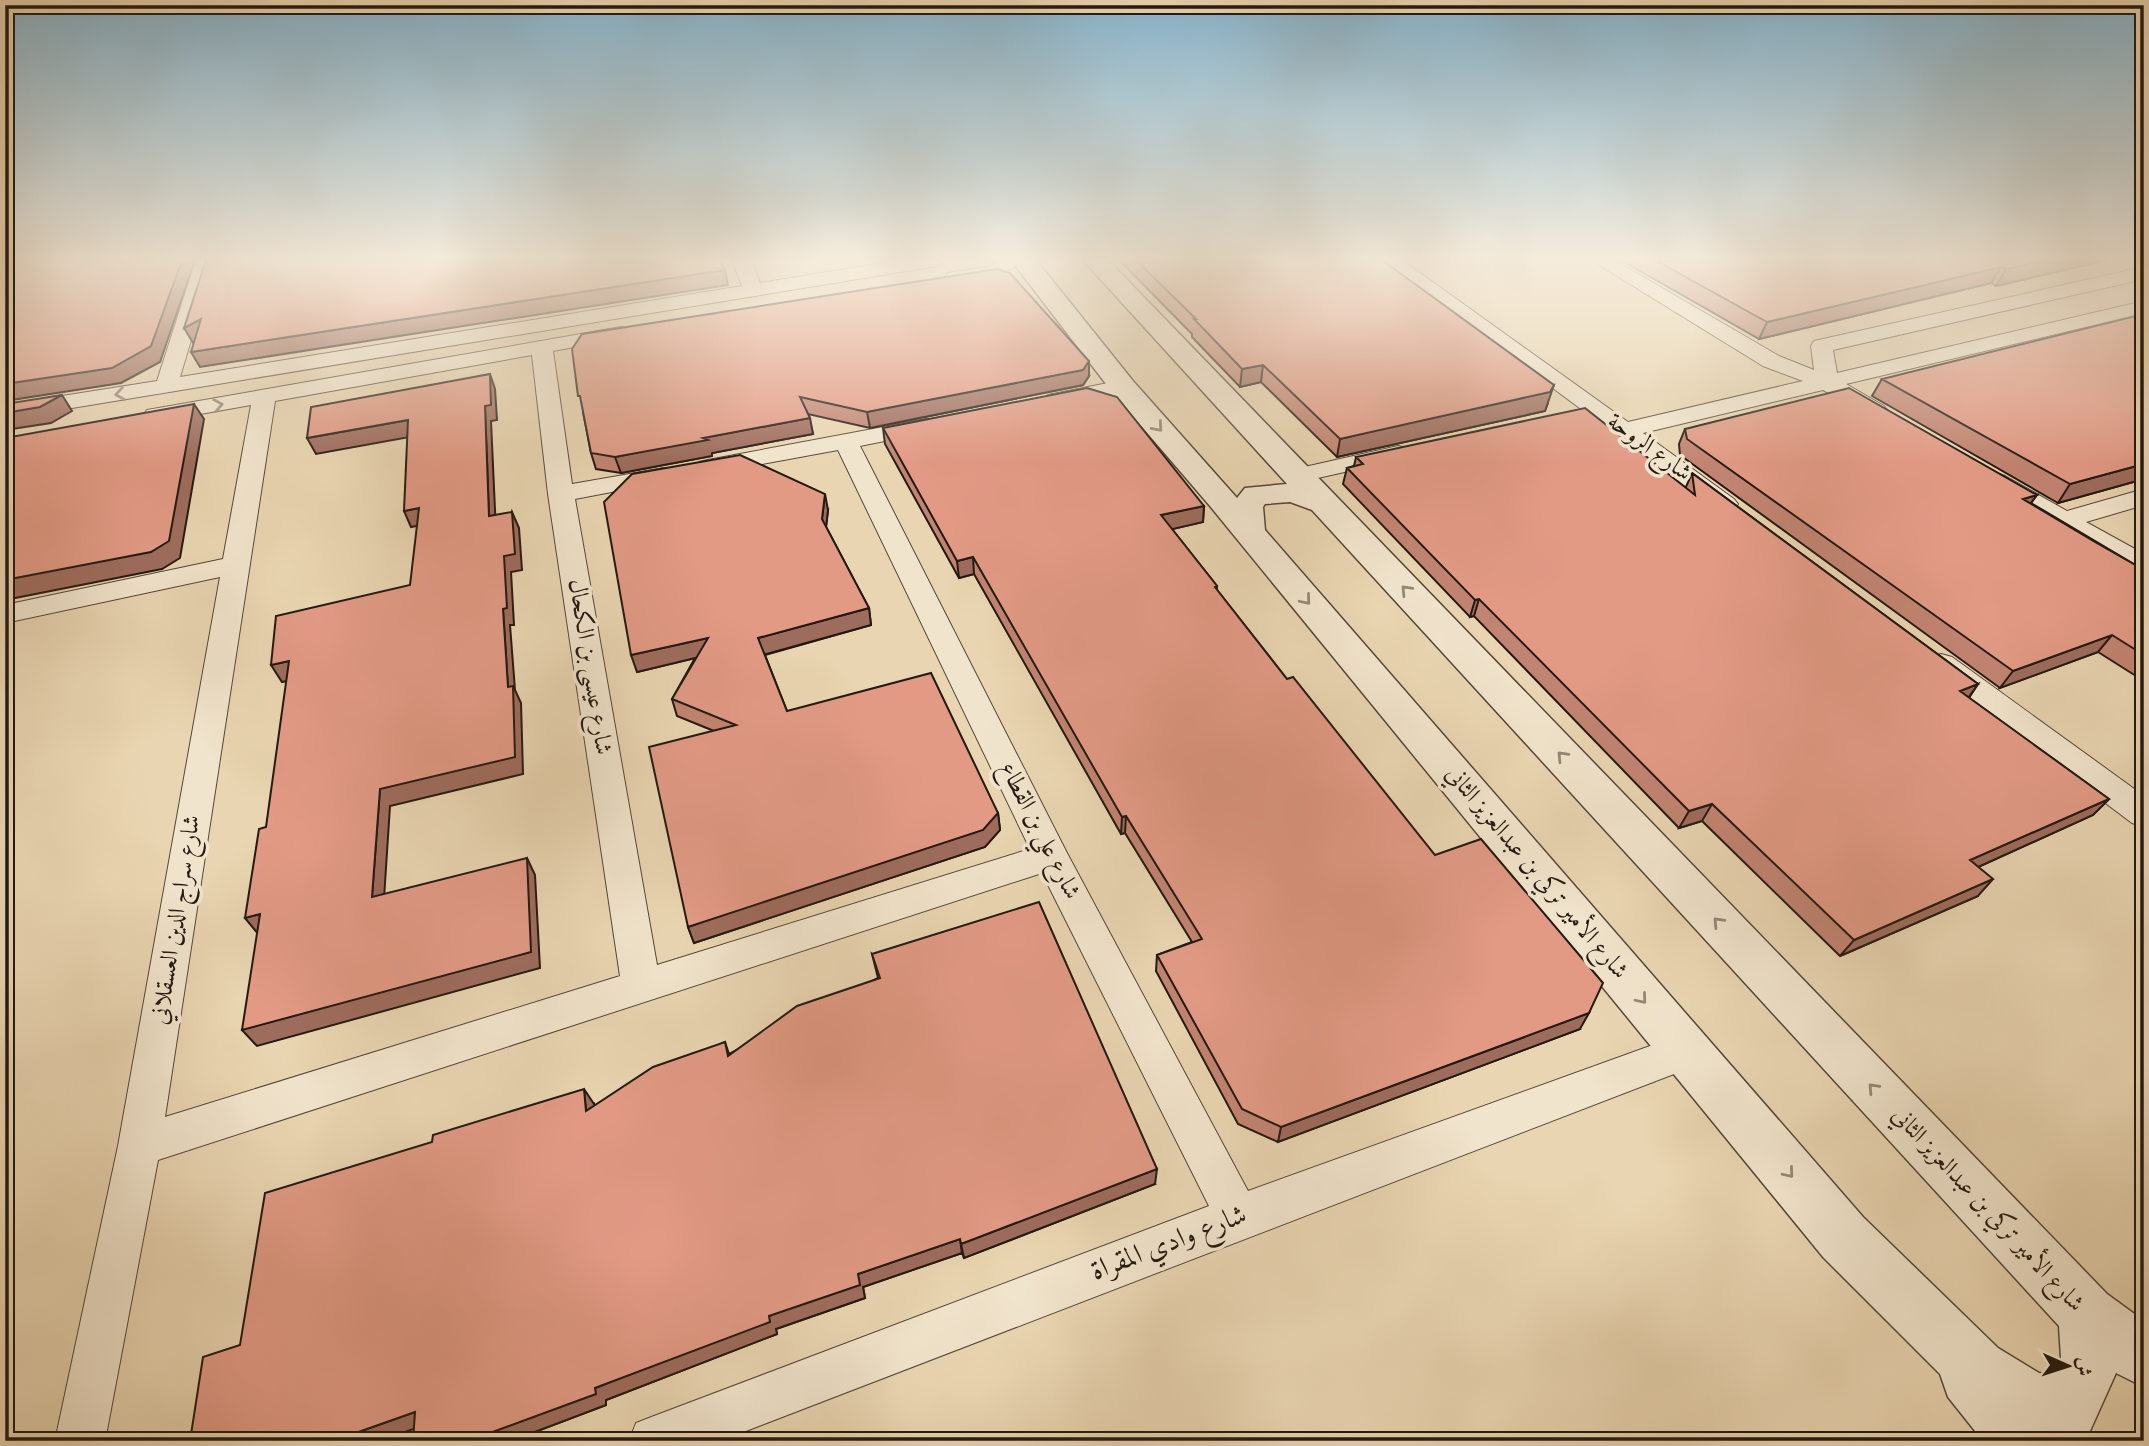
<svg xmlns="http://www.w3.org/2000/svg" width="2149" height="1446" font-family="'Sorts Mill Goudy',Amiri,serif">
<style>
.lines{fill:none;stroke-linecap:round;stroke-linejoin:round}
.minor-casing{stroke:#54483a;stroke-width:2}
.tertiary-casing{stroke:#54483a;stroke-width:3}
.minor{fill:#f1e4cc;fill-rule:evenodd}
.tertiary{fill:#f1e4cc;fill-rule:evenodd}
.wall{fill:#c28472;stroke:#231912;stroke-width:2}
.shaded-wall{fill:#9e6c5d;stroke:#231912;stroke-width:2}
.building{fill:#e29a85;stroke:#231912;stroke-width:2}
.oneway{stroke:#948978}
.labels{text-anchor:middle;dominant-baseline:central;stroke-width:7;stroke-linejoin:round;paint-order:stroke}
.street-label{font-size:24px;fill:#231912;stroke:#f1e4cc}
.near-street-label{font-size:28px;fill:#231912;stroke:#f1e4cc}
</style>
<rect width="100%" height="100%" fill="#e9d5b1"/>
<filter id="stains"><feTurbulence type="fractalNoise" baseFrequency=".00286" numOctaves="4"/><feColorMatrix values="0 0 0 0 .2 0 0 0 0 .09 0 0 0 0 .02 0 0 0 .5 -.17"/></filter>
<radialGradient id="worn" r=".72"><stop offset=".6" stop-color="#630" stop-opacity="0"/><stop offset="1" stop-color="#630" stop-opacity=".3"/></radialGradient>
<g class="lines">
<defs>
<path id="minor" d="M 196,260 L 215,260 L 180,377 L 742,286 L 732,260 L 751,260 L 760,283 L 900,260 L 946,260 L 937,266 L 5,419 L 5,405 L 157,381 Z
M 1001,260 L 1021,260 C 1011,275 957,292 945,277 L 948,273 L 988,267 Z
M 1380,260 L 1402,260 L 1628,422 L 1803,381 L 1763,366 L 1591,260 L 1614,260 L 1779,356 L 1814,370 L 1811,346 L 1814,341 L 2144,267 L 2144,279 L 1833,350 L 1837,373 L 2144,301 L 2144,313 L 1846,384 L 1884,406 L 1888,411 L 1884,416 L 1876,418 L 1823,390 L 1643,433 L 1734,499 L 1738,504 L 1734,509 L 1725,512 L 1716,509 Z
M 621,327 L 628,329 L 632,333 L 628,337 L 553,351 L 572,484 L 664,468 L 673,470 L 676,475 L 673,480 L 664,482 L 575,499 L 657,965 L 1030,849 L 838,450 L 708,474 L 699,472 L 696,467 L 699,462 L 708,460 L 926,419 L 934,421 L 938,426 L 934,431 L 860,446 L 1067,853 L 1248,1191 L 1686,1033 L 1700,1038 L 1706,1051 L 1700,1064 L 720,1441 L 629,1441 L 636,1423 L 654,1416 L 1209,1206 L 1042,873 L 158,1160 L 105,1441 L 55,1441 L 118,1146 L 220,577 L 5,623 L 5,605 L 223,559 L 251,405 L 155,422 L 147,420 L 143,415 L 147,410 ZM 532,355 L 548,494 L 620,976 L 165,1117 L 275,401 Z
M 1123,380 L 1131,382 L 1134,387 L 1131,392 L 1056,407 L 1048,405 L 1045,400 L 1048,395 Z
M 1398,446 L 1407,448 L 1410,453 L 1407,458 L 1300,482 L 1291,480 L 1288,475 L 1291,470 Z
M 1996,473 L 2005,476 L 2067,511 L 2144,489 L 2144,505 L 2086,522 L 2144,554 L 2144,574 L 2134,572 L 1987,486 L 1983,481 L 1987,476 Z
M 1941,654 L 1952,657 L 2144,796 L 2144,827 L 2132,823 L 1930,671 L 1926,664 L 1930,657 Z"/>
<path id="tertiary" d="M 1011,260 L 1036,260 L 1133,381 L 1237,498 L 1245,488 L 1287,484 L 1083,260 L 1108,260 L 2107,1294 L 2144,1321 L 2144,1387 L 2116,1373 L 2090,1431 L 2068,1439 L 2045,1435 L 2048,1441 L 1983,1441 L 1948,1397 L 1940,1374 L 1823,1257 L 1210,506 L 1113,393 ZM 1290,502 L 1312,510 L 2059,1326 L 2061,1358 L 2052,1375 L 2039,1373 L 1998,1348 L 1863,1217 L 1265,530 L 1263,507 L 1265,504 Z"/>
</defs>
<use href="#minor" class="minor-casing"/>
<use href="#tertiary" class="tertiary-casing"/>
<use href="#minor" class="minor"/>
<use href="#tertiary" class="tertiary"/>
</g>
<path class="wall" d="M 1119,260 L 1382,260 L 1548,403 L 1545,411 L 1337,457 L 1261,382 L 1240,387 L 1192,337 L 1192,334 Z
M 1621,260 L 2107,260 L 1996,286 L 1991,283 L 1759,339 Z
M 1089,376 L 1083,385 L 870,428 L 808,414 L 813,434 L 712,453 L 712,456 L 621,473 L 596,469 L 591,453 L 583,412 Z
M 1882,379 L 2144,479 L 2058,503 L 1872,396 Z
M 883,428 L 1204,506 L 1203,522 L 1172,529 L 1217,586 L 1217,590 L 1287,679 L 1580,1029 L 1278,1142 L 1238,1124 L 1156,971 L 1157,955 L 1192,942 L 1125,833 L 1121,834 L 974,574 L 959,578 L 885,444 Z
M 1685,429 L 2037,495 L 2031,503 L 2144,570 L 2144,681 L 2098,652 L 2000,688 L 1680,455 L 1679,444 Z
M 1356,457 L 1686,487 L 1692,473 L 1978,684 L 1969,698 L 2109,799 L 2093,815 L 1978,867 L 1978,896 L 1840,956 L 1702,821 L 1679,828 L 1474,616 L 1470,617 L 1343,484 L 1347,468 L 1354,466 Z
M 828,510 L 826,527 L 869,608 L 871,625 L 765,655 L 787,711 L 998,813 L 1000,830 L 985,847 L 694,943 L 688,927 L 714,731 L 677,716 L 672,699 L 695,658 L 637,672 Z
M 872,954 L 1155,1184 L 964,1258 L 962,1253 L 863,1287 L 865,1298 L 776,1329 L 777,1334 L 606,1400 L 606,1405 L 511,1441 L 413,1441 L 414,1428 L 380,1441 L 190,1441 L 240,1345 L 594,1104 L 594,1106 L 725,1042 L 729,1054 L 878,978 Z"/>
<path class="shaded-wall" d="M 182,260 L 195,260 L 160,362 L 121,383 L 5,401 L 5,384 Z
M 2046,260 L 2107,260 L 1996,286 L 2006,269 Z
M 2001,267 L 1991,283 L 1759,339 L 1767,322 Z
M 725,270 L 728,285 L 200,367 L 191,352 Z
M 201,319 L 209,334 L 193,343 L 184,328 Z
M 1089,361 L 1089,376 L 1083,385 L 870,428 L 867,412 Z
M 1263,365 L 1261,382 L 1240,387 L 1242,369 Z
M 490,374 L 495,389 L 497,420 L 491,421 L 496,532 L 489,516 L 485,406 Z
M 1554,385 L 1545,411 L 1337,457 L 1340,439 Z
M 62,395 L 72,411 L 51,423 L 5,430 L 5,413 Z
M 194,404 L 204,419 L 180,558 L 162,569 L 5,600 L 5,580 Z
M 810,418 L 813,434 L 712,453 L 712,456 L 621,473 L 615,457 L 703,438 Z
M 408,420 L 415,436 L 316,454 L 307,438 Z
M 2144,464 L 2144,479 L 2058,503 L 2070,484 Z
M 825,494 L 828,510 L 825,536 L 822,519 Z
M 2037,495 L 2025,511 L 2023,499 Z
M 1204,506 L 1203,522 L 1160,532 L 1161,515 Z
M 419,508 L 426,524 L 411,527 L 404,511 Z
M 512,512 L 519,528 L 522,570 L 511,572 L 514,625 L 510,625 L 515,690 L 521,703 L 523,774 L 390,806 L 383,914 L 372,897 L 380,789 L 508,687 L 503,609 L 504,556 Z
M 973,557 L 974,574 L 959,578 L 957,561 Z
M 1479,599 L 1474,616 L 1470,617 L 1475,600 Z
M 869,608 L 871,625 L 763,655 L 758,638 Z
M 2112,635 L 2098,652 L 2000,688 L 2013,671 Z
M 708,638 L 712,654 L 637,672 L 631,655 Z
M 289,661 L 300,678 L 282,682 L 271,665 Z
M 1978,684 L 1966,701 L 1960,691 Z
M 2109,799 L 2093,815 L 1956,877 L 1970,860 Z
M 1712,804 L 1702,821 L 1679,828 L 1689,811 Z
M 998,813 L 1000,830 L 985,847 L 694,943 L 688,927 Z
M 1126,816 L 1125,833 L 1121,834 L 1122,817 Z
M 527,858 L 535,875 L 540,968 L 257,1046 L 242,1030 Z
M 1993,879 L 1978,896 L 1840,956 L 1854,940 Z
M 260,914 L 259,935 L 245,918 Z
M 1589,1013 L 1580,1029 L 1278,1142 L 1281,1127 Z
M 584,1089 L 594,1104 L 595,1126 L 586,1111 Z
M 1157,1169 L 1155,1184 L 964,1258 L 961,1244 Z
M 960,1239 L 962,1253 L 863,1287 L 865,1298 L 776,1329 L 777,1334 L 606,1400 L 606,1405 L 511,1441 L 468,1441 L 769,1316 L 858,1274 Z
M 415,1412 L 430,1423 L 380,1441 L 333,1441 Z"/>
<path class="building" d="M 5,260 L 182,260 L 151,346 L 112,368 L 5,384 Z
M 206,260 L 721,260 L 725,270 L 191,352 L 201,319 L 184,328 Z
M 1136,260 L 1382,260 L 1554,385 L 1550,392 L 1340,439 L 1263,365 L 1242,369 L 1194,319 L 1196,319 Z
M 1655,260 L 2046,260 L 2006,269 L 2001,267 L 1767,322 Z
M 997,269 L 1010,273 L 1089,361 L 1083,370 L 867,412 L 800,397 L 810,418 L 703,438 L 708,440 L 615,457 L 591,453 L 580,396 L 578,396 L 572,349 L 582,334 Z
M 2144,314 L 2144,464 L 2070,484 L 1882,379 Z
M 490,374 L 491,405 L 485,406 L 489,516 L 512,512 L 515,554 L 504,556 L 507,608 L 503,609 L 508,687 L 513,686 L 515,757 L 380,789 L 372,897 L 527,858 L 531,952 L 242,1030 L 260,914 L 245,918 L 259,829 L 266,827 L 289,661 L 271,665 L 276,616 L 410,585 L 419,508 L 404,511 L 408,420 L 307,438 L 311,407 Z
M 1087,388 L 1117,397 L 1204,506 L 1161,515 L 1217,586 L 1215,587 L 1287,679 L 1293,677 L 1435,855 L 1481,839 L 1603,983 L 1589,1013 L 1281,1127 L 1242,1109 L 1157,955 L 1202,939 L 1126,816 L 1122,817 L 973,557 L 957,561 L 883,428 Z
M 1849,388 L 2037,495 L 2023,499 L 2095,542 L 2144,570 L 2144,655 L 2112,635 L 2013,671 L 1687,439 L 1685,429 Z
M 62,395 L 40,407 L 5,413 L 5,404 Z
M 194,404 L 169,541 L 151,552 L 5,580 L 5,438 Z
M 1585,408 L 1695,495 L 1692,473 L 1978,684 L 1960,691 L 2109,799 L 1970,860 L 1993,879 L 1854,940 L 1712,804 L 1689,811 L 1479,599 L 1475,600 L 1347,468 L 1363,464 L 1356,457 Z
M 740,455 L 825,494 L 822,519 L 869,608 L 758,638 L 787,711 L 931,673 L 998,813 L 983,830 L 688,927 L 649,747 L 736,725 L 672,699 L 708,638 L 631,655 L 604,502 L 632,474 Z
M 1039,902 L 1157,1169 L 961,1244 L 960,1239 L 858,1274 L 860,1285 L 769,1316 L 770,1322 L 595,1388 L 596,1394 L 468,1441 L 413,1441 L 415,1412 L 333,1441 L 190,1441 L 203,1357 L 240,1345 L 265,1193 L 432,1142 L 433,1135 L 584,1089 L 586,1111 L 653,1067 L 725,1042 L 728,1056 L 797,1006 L 880,978 L 872,954 Z"/>
<defs><path id="oneway-chevron" d="M-2-3.5L2.5 0L-2 3.5" fill="none" stroke-width="1.6" stroke-linecap="round" stroke-linejoin="round" transform="scale(1.75)"/></defs>
<g class="oneway">
<use href="#oneway-chevron" transform="translate(120 394) rotate(171)"/>
<use href="#oneway-chevron" transform="translate(218 405) rotate(-10)"/>
<use href="#oneway-chevron" transform="translate(1158 427) rotate(49)"/>
<use href="#oneway-chevron" transform="translate(1406 590) rotate(-133)"/>
<use href="#oneway-chevron" transform="translate(1306 600) rotate(50)"/>
<use href="#oneway-chevron" transform="translate(1562 756) rotate(-133)"/>
<use href="#oneway-chevron" transform="translate(1718 922) rotate(-133)"/>
<use href="#oneway-chevron" transform="translate(1642 999) rotate(50)"/>
<use href="#oneway-chevron" transform="translate(1873 1088) rotate(-133)"/>
<use href="#oneway-chevron" transform="translate(1789 1173) rotate(50)"/>
</g>
<linearGradient id="sky" x2="0" y2="1"><stop stop-color="#88b6cf"/><stop offset="0.56" stop-color="#f5ecdc"/><stop offset="1" stop-color="#f5ecdc" stop-opacity="0"/></linearGradient>
<rect width="2149" height="463" fill="url(#sky)"/>
<g class="labels">
<g class="street-label">
<text transform="translate(1649 448) rotate(36)">شارع الروحة</text>
<text transform="translate(589 667) rotate(81)">شارع عيسى بن الكحال</text>
<text transform="translate(1039 831) rotate(63)">شارع علي بن القطاع</text>
<text transform="translate(1536 873) rotate(50)">شارع الأمير تركي بن عبدالعزيز الثاني</text>
<text transform="translate(177 920) rotate(-81)">شارع سراج الدين العسقلاني</text>
<text transform="translate(1987 1210) rotate(47)">شارع الأمير تركي بن عبدالعزيز الثاني</text>
</g>
<g class="near-street-label">
<text transform="translate(1169 1244) rotate(-21)">شارع وادي المقراة</text>
</g>
</g>
<rect width="2149" height="1446" fill="none" stroke="#e9d5b1" stroke-width="28"/>
<rect x="7" y="7" width="2135" height="1432" fill="none" stroke="#231912" stroke-width="3.5"/>
<rect x="14" y="14" width="2121" height="1418" fill="none" stroke="#231912" stroke-width="2"/>
<g transform="translate(2068 1366) rotate(93)" stroke="#f1e4cc" stroke-width="5" paint-order="stroke">
<path d="M0-5L12 26L0 18L-12 26Z" fill="#231912"/>
<text y="-10" font-size="19" font-weight="bold" text-anchor="middle" fill="#231912">ش</text>
</g>
<rect width="100%" height="100%" filter="url(#stains)"/>
<rect width="100%" height="100%" fill="url(#worn)"/>
</svg>
